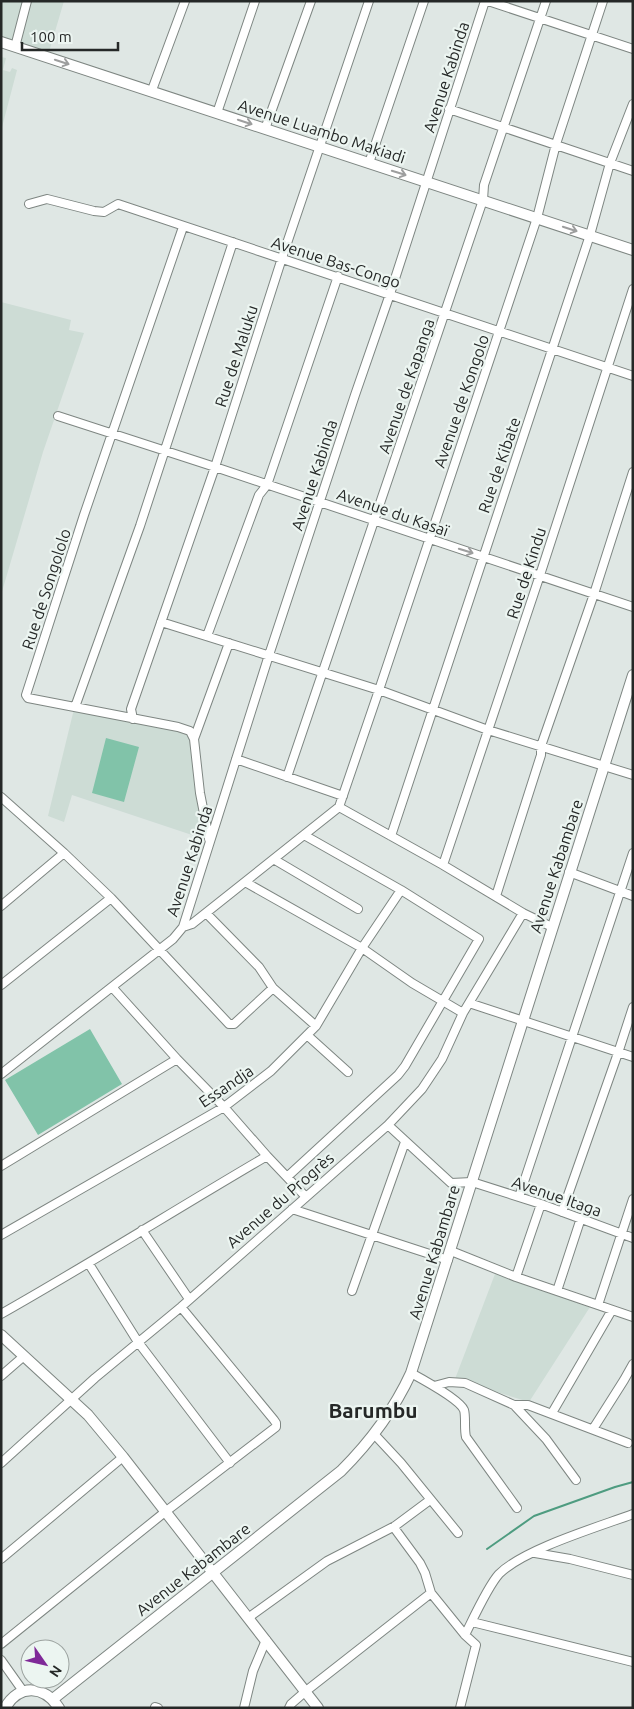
<svg xmlns="http://www.w3.org/2000/svg" width="634" height="1709" font-family="Ubuntu,sans-serif">
<style>
.built{fill:#cddcd5}
.green{fill:#81c3a9}
.lines{fill:none;stroke-linecap:round;stroke-linejoin:round}
.stream{stroke:#4e9c80;stroke-width:2}
.minor-casing{stroke:#7e8682;stroke-width:10}
.major-casing{stroke:#7e8682;stroke-width:12}
.minor{stroke:#fff;stroke-width:8}
.major{stroke:#fff;stroke-width:10}
.oneway{stroke:#9d9e9e}
.labels{text-anchor:middle;dominant-baseline:central;stroke-width:4.5;stroke-linejoin:round;paint-order:stroke}
.street-label{font-size:16px;fill:#252827;stroke:#ecf5f1}
.district-label{font-size:21px;font-weight:bold;fill:#252827;stroke:#ecf5f1}
</style>
<rect width="100%" height="100%" fill="#dfe7e4"/>
<path class="built" d="M 1,1 L 64,1 L 49,52 L 1,36 Z
M 1,57 L 6,58 L 3,70 L 10,72 L 12,68 L 17,70 L 1,131 Z
M 1,302 L 71,320 L 69,330 L 84,333 L 43,452 L 1,595 Z
M 74,709 L 186,731 L 192,738 L 204,839 L 72,795 L 64,822 L 48,816 Z
M 495,1274 L 590,1307 L 529,1402 L 455,1379 Z"/>
<path class="green" d="M 106,738 L 139,747 L 124,802 L 92,793 Z
M 90,1029 L 122,1084 L 38,1135 L 5,1080 Z"/>
<g class="lines">
<path class="stream" d="M 487,1549 L 534,1516 L 615,1487 L 633,1482"/>
<defs>
<path id="minor" d="M 488,1 L 633,49
M 15,47 L 27,1
M 152,90 L 185,1
M 449,109 L 633,171
M 217,113 L 255,1
M 265,129 L 311,1
M 369,163 L 424,1
M 29,204 L 47,199 L 94,211 L 104,212 L 118,204 L 124,206 L 633,376
M 183,227 L 84,515 L 26,695 L 28,698 L 178,727 L 190,731 L 194,739 L 200,793 L 209,839
M 58,416 L 215,467 L 633,607
M 161,622 L 379,690 L 488,730 L 633,775
M 207,636 L 259,495 L 267,485 L 338,276
M 75,707 L 140,526 L 233,242
M 133,719 L 131,709 L 215,467 L 282,258 L 369,1
M 194,739 L 229,643
M 236,759 L 343,796
M 287,777 L 483,200 L 484,185 L 546,1
M 1,797 L 64,853 L 111,898 L 229,1024 L 234,1024 L 273,988
M 339,807 L 443,865 L 523,913 L 552,927
M 391,836 L 590,235 L 610,163 L 633,104
M 275,860 L 358,909
M 443,865 L 540,575 L 633,289
M 569,872 L 633,896
M 245,882 L 362,948 L 412,983 L 463,1013
M 496,896 L 541,755 L 541,746 L 594,594 L 633,472
M 1,906 L 64,853
M 206,913 L 259,967 L 273,988 L 316,1026
M 183,927 L 192,924 L 339,807 L 379,690 L 537,218 L 556,144 L 603,1
M 1,985 L 111,898
M 112,987 L 177,1059 L 224,1107 L 267,1156 L 305,1196
M 469,1003 L 633,1057
M 307,1035 L 348,1072
M 1,1074 L 173,939 L 183,927 L 269,655 L 355,395 L 390,294 L 485,1
M 388,1125 L 451,1183 L 472,1182 L 541,1204 L 633,1238
M 1,1166 L 177,1059
M 287,1177 L 398,1075 L 405,1066 L 479,939 L 401,890 L 304,835
M 519,1197 L 633,853
M 292,1209 L 448,1260
M 562,1212 L 618,1053 L 633,1007
M 142,1230 L 189,1299
M 1,1235 L 224,1107 L 271,1071 L 316,1026 L 362,948 L 401,890
M 451,1251 L 516,1277 L 633,1317
M 89,1264 L 138,1342 L 230,1463
M 516,1277 L 541,1204
M 352,1291 L 405,1142
M 557,1291 L 581,1218
M 598,1305 L 633,1199
M 1,1314 C 91,1263 178,1208 267,1156
M 411,1373 C 422,1379 460,1400 464,1410 C 466,1416 464,1429 466,1437 L 517,1508
M 1,1376 L 24,1356
M 434,1386 L 449,1382 L 465,1383 L 514,1405 L 546,1439 L 576,1480
M 514,1405 L 528,1405 L 628,1443
M 552,1413 L 612,1310
M 593,1429 L 624,1380 L 633,1364
M 374,1434 L 401,1463 L 458,1533
M 1,1463 L 95,1378 L 181,1307 L 388,1125 L 422,1089 L 442,1059 L 463,1013 L 523,913
M 395,1526 L 395,1529 L 420,1563 L 425,1573 L 431,1593 L 465,1635 L 476,1645 L 460,1708
M 535,1553 L 570,1559 L 633,1575
M 1,1559 L 123,1457
M 248,1618 L 327,1561 L 395,1526 L 430,1500
M 472,1622 L 633,1662
M 465,1635 C 473,1619 488,1586 499,1574 C 524,1549 598,1527 633,1514
M 1,1644 L 165,1512 L 276,1427 L 276,1423 L 274,1420 L 181,1307
M 1,1660 L 23,1691
M 155,1707 L 158,1708
M 244,1708 L 253,1671 L 266,1640
M 289,1708 L 291,1704 L 306,1691 L 431,1593"/>
<path id="major" d="M 1,42 L 633,250
M 1,1335 L 88,1415 L 123,1457 L 318,1708
M 53,1699 L 341,1471 C 370,1442 394,1410 411,1373 L 633,675
M 5,1708 C 19,1684 44,1685 59,1708"/>
</defs>
<use href="#minor" class="minor-casing"/>
<use href="#major" class="major-casing"/>
<use href="#minor" class="minor"/>
<use href="#major" class="major"/>
</g>
<defs><path id="oneway-shaft" d="M-6 0H5M1.5-3L5.5 0L1.5 3" fill="none" stroke-width="1.6" stroke-linecap="round" stroke-linejoin="round" transform="scale(1.25)"/></defs>
<g class="oneway">
<use href="#oneway-shaft" transform="translate(62 62) rotate(18)"/>
<use href="#oneway-shaft" transform="translate(245 122) rotate(18)"/>
<use href="#oneway-shaft" transform="translate(399 173) rotate(17)"/>
<use href="#oneway-shaft" transform="translate(570 229) rotate(18)"/>
<use href="#oneway-shaft" transform="translate(466 551) rotate(17)"/>
</g>
<g class="labels">
<g class="street-label">
<text transform="translate(446 77) rotate(-72)">Avenue Kabinda</text>
<text transform="translate(322 131) rotate(18)">Avenue Luambo Makiadi</text>
<text transform="translate(336 262) rotate(18)">Avenue Bas-Congo</text>
<text transform="translate(236 356) rotate(-72)">Rue de Maluku</text>
<text transform="translate(406 386) rotate(-71)">Avenue de Kapanga</text>
<text transform="translate(461 401) rotate(-71)">Avenue de Kongolo</text>
<text transform="translate(499 465) rotate(-71)">Rue de Kibate</text>
<text transform="translate(314 475) rotate(-72)">Avenue Kabinda</text>
<text transform="translate(393 512) rotate(19)">Avenue du Kasaï</text>
<text transform="translate(526 573) rotate(-72)">Rue de Kindu</text>
<text transform="translate(46 589) rotate(-72)">Rue de Songololo</text>
<text transform="translate(189 861) rotate(-72)">Avenue Kabinda</text>
<text transform="translate(556 866) rotate(-72)">Avenue Kabambare</text>
<text transform="translate(226 1086) rotate(-34)">Essandja</text>
<text transform="translate(557 1196) rotate(19)">Avenue Itaga</text>
<text transform="translate(280 1200) rotate(-41)">Avenue du Progrès</text>
<text transform="translate(434 1252) rotate(-73)">Avenue Kabambare</text>
<text transform="translate(193 1569) rotate(-38)">Avenue Kabambare</text>
</g>
<g class="district-label">
<text x="373" y="1410">Barumbu</text>
</g>
</g>
<rect width="634" height="1709" fill="none" stroke="#252827" stroke-width="5"/>
<g transform="translate(45 1664) rotate(124)"><circle r="24" fill="#ecf5f1" stroke="#9ca3a0"/>
<path d="M0-4L9 19L0 12L-9 19Z" fill="#7f2998"/>
<text y="-8" font-size="14" font-weight="bold" text-anchor="middle" fill="#252827">N</text>
</g>
<path d="M22 42v8h96v-8" fill="none" stroke="#252827" stroke-width="2.5"/>
<text x="30" y="42" font-size="15" fill="#252827" stroke="#ecf5f1" stroke-width="4" paint-order="stroke">100 m</text>
</svg>
